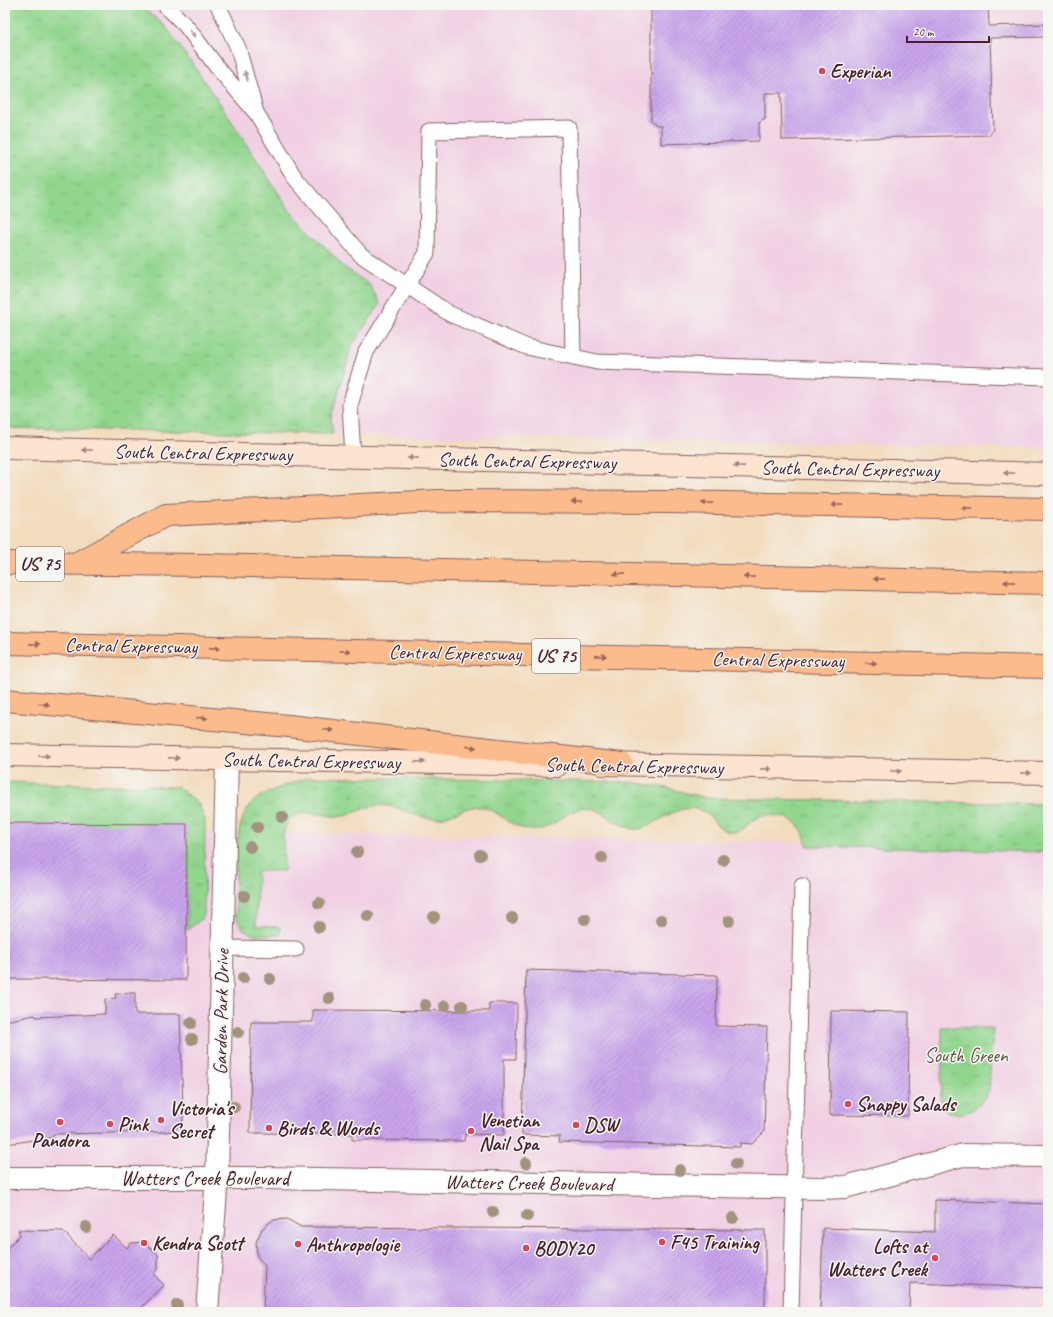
<svg xmlns="http://www.w3.org/2000/svg" width="1053" height="1317" font-family="Caveat,sans-serif">
<style>
.built{fill:#f1d0e3}
.grass{fill:url(#grass-tufts);stroke:#6e7a5c}
.park{fill:url(#park-crowns);stroke:#6e7a5c}
.building{fill:url(#building-hatch)}
.lines{fill:none;stroke-linecap:round;stroke-linejoin:round}
.lane-casing{stroke:#85615e;stroke-width:17}
.street-casing{stroke:#85615e;stroke-width:24}
.secondary-casing{stroke:#85615e;stroke-width:24}
.highway-casing{stroke:#85615e;stroke-width:24}
.lane{stroke:#fff;stroke-width:15}
.street{stroke:#fff;stroke-width:22}
.secondary{stroke:#fde4d1;stroke-width:22}
.highway{stroke:#fbbb8d;stroke-width:22}
.tree{fill:#a2927e}
.oneway{fill:#ae9aa0}
.oneway2{fill:#a4827e}
.oneway3{fill:#9a6557}
.poi-dot{fill:#d1495b;stroke:#f6f6f2;stroke-width:1.5}
.labels{text-anchor:middle;dominant-baseline:central;stroke-width:3;stroke-linejoin:round;paint-order:stroke}
.shield{fill:#f6f6f2;stroke:#7e6067;stroke-width:1}
.shield-label{font-size:19px;font-weight:bold;fill:#4a1f2b}
.poi-label{font-size:20px;font-weight:bold;fill:#4a1f2b;stroke:#f6f6f2;text-anchor:start}
.street-label{font-size:20px;fill:#4a1f2b;stroke:#f6f6f2}
.park-label{font-size:20px;fill:#605649;stroke:#f6f6f2}
</style>
<defs>
<pattern id="grass-tufts" width="24" height="20" patternUnits="userSpaceOnUse"><rect width="24" height="20" fill="#92d68e"/><path d="M3 7l-1-3M5 7V3M7 7l1-3M15 17l-1-3M17 17v-4M19 17l1-3" fill="none" stroke="#7fb77b"/></pattern>
<pattern id="park-crowns" width="20" height="18" patternUnits="userSpaceOnUse"><rect width="20" height="18" fill="#92d68e"/><path d="M2 6a3 3 0 1 1 6 0M12 15a3 3 0 1 1 6 0" fill="none" stroke="#7fb77b"/></pattern>
<pattern id="building-hatch" width="6" height="6" patternUnits="userSpaceOnUse"><rect width="6" height="6" fill="#c9a4ec"/><path d="M-1 1l2-2M0 6l6-6M5 7l2-2" fill="none" stroke="#a585bf"/></pattern>
</defs>
<rect width="100%" height="100%" fill="#f6f6f2"/>
<filter id="ink" filterUnits="userSpaceOnUse"><feTurbulence type="fractalNoise" baseFrequency=".025" numOctaves="2"/><feDisplacementMap in="SourceGraphic" scale="8" xChannelSelector="R" yChannelSelector="G"/><feConvolveMatrix kernelMatrix="1 2 1 2 8 2 1 2 1" color-interpolation-filters="sRGB"/></filter>
<filter id="wash" filterUnits="userSpaceOnUse"><feTurbulence type="fractalNoise" baseFrequency=".012" numOctaves="4" result="noise"/><feDisplacementMap in="SourceGraphic" scale="16" xChannelSelector="R" yChannelSelector="G"/><feGaussianBlur stdDeviation="0.9" result="paint"/><feColorMatrix in="noise" values="0 0 0 0 0 0 0 0 0 0 0 0 0 0 0 0 0 1.4 0 .05"/><feComposite in="paint" operator="in"/></filter>
<g filter="url(#wash)">
<rect width="100%" height="100%" fill="#f3dcbe"/>
<path class="built" d="M 5,5 L 1048,5 L 1048,448 L 5,428 Z
M 5,828 L 1048,847 L 1048,1312 L 5,1312 Z"/>
<path class="grass" d="M 5,5 L 140,5 L 166,27 L 221,105 L 290,211 L 344,267 L 370,285 L 380,304 L 352,345 L 331,417 L 333,434 L 5,428 Z
M 309,777 L 631,782 L 667,788 L 706,798 L 1048,804 L 1048,852 L 807,846 C 803,827 796,818 776,816 C 768,814 763,815 755,819 C 747,823 745,831 735,832 C 717,834 713,812 696,809 C 673,804 653,830 634,829 C 616,827 603,807 585,808 C 566,809 552,831 533,830 C 511,829 502,812 482,807 C 465,803 448,822 428,818 C 414,816 402,808 389,806 C 371,802 359,813 343,816 C 326,819 295,802 285,827 C 282,834 284,861 284,871 L 257,871 L 256,926 L 280,927 L 280,935 C 259,935 245,939 236,917 C 236,887 230,819 255,800 C 268,790 293,783 309,777 Z
M 5,782 L 178,787 L 198,803 L 205,820 L 204,915 L 199,921 L 187,930 L 186,833 L 5,830 Z"/>
<path class="park" d="M 942,1027 L 993,1028 L 989,1090 L 983,1100 L 971,1111 L 959,1114 L 946,1111 L 941,1101 Z"/>
<g id="blocks">
<path class="building" d="M 651,5 L 988,5 L 989,26 L 1048,24 L 1048,37 L 990,38 L 993,129 L 990,135 L 782,140 L 781,93 L 765,93 L 765,119 L 759,123 L 759,141 L 661,144 L 661,126 L 657,126 L 651,121 Z
M 5,823 L 187,824 L 186,980 L 5,979 Z
M 526,970 L 717,975 L 716,1026 L 767,1027 L 764,1132 L 752,1144 L 740,1143 L 740,1147 L 559,1142 L 560,1136 L 522,1135 Z
M 131,993 L 135,993 L 135,1014 L 180,1014 L 183,1111 L 183,1120 L 179,1126 L 173,1131 L 164,1132 L 53,1134 L 53,1137 L 7,1144 L 5,1136 L 5,1021 L 35,1015 L 36,1017 L 105,1014 L 105,999 L 116,998 L 115,994 Z
M 489,1003 L 517,1003 L 516,1059 L 504,1059 L 504,1135 L 465,1134 L 464,1141 L 352,1140 L 352,1134 L 250,1133 L 251,1022 L 313,1022 L 313,1010 L 489,1011 Z
M 831,1011 L 909,1012 L 908,1116 L 830,1115 Z
M 935,1200 L 1048,1204 L 1048,1288 L 910,1283 L 909,1312 L 820,1312 L 823,1228 L 935,1232 Z
M 287,1219 L 301,1227 L 765,1230 L 765,1312 L 263,1312 L 265,1266 L 257,1256 L 256,1242 L 262,1229 L 273,1220 Z
M 18,1230 L 63,1231 L 89,1259 L 113,1235 L 127,1248 L 131,1243 L 144,1242 L 158,1254 L 158,1269 L 153,1274 L 164,1285 L 140,1309 L 143,1312 L 5,1312 L 5,1250 L 20,1235 Z"/>
</g>
</g>
<g filter="url(#ink)">
<use href="#blocks" fill-opacity="0" stroke="#85615e" stroke-width="1"/>
<g class="lines">
<defs>
<path id="lane" d="M 165,5 L 186,26 L 217,67 L 257,114 L 295,178 L 361,255 L 450,314 L 527,347 L 597,362 L 1048,377
M 218,5 L 238,48 L 255,109
M 353,457 L 350,405 L 366,352 L 427,253 L 429,131 L 569,128 L 573,357
M 222,948 L 296,949
M 791,1312 L 802,886"/>
<path id="street" d="M 5,1178 L 263,1178 L 820,1188 L 845,1187 L 963,1155 L 1048,1156
M 207,1312 L 217,1177 L 227,759"/>
<path id="secondary" d="M 5,448 L 1048,474
M 5,755 L 557,765
M 603,764 L 1048,773"/>
<path id="highway" d="M 5,563 L 206,565 L 1048,583
M 77,563 L 166,515 L 438,501 L 667,502 L 1048,509
M 5,643 L 1048,667
M 5,700 L 289,726 L 622,764"/>
</defs>
<use href="#lane" class="lane-casing"/>
<use href="#street" class="street-casing"/>
<use href="#secondary" class="secondary-casing"/>
<use href="#highway" class="highway-casing"/>
<use href="#lane" class="lane"/>
<use href="#street" class="street"/>
<use href="#secondary" class="secondary"/>
<use href="#highway" class="highway"/>
</g>
<g class="tree">
<circle cx="282" cy="817" r="6"/>
<circle cx="257" cy="827" r="6"/>
<circle cx="250" cy="847" r="6"/>
<circle cx="357" cy="852" r="6"/>
<circle cx="480" cy="855" r="6"/>
<circle cx="602" cy="858" r="6"/>
<circle cx="723" cy="860" r="6"/>
<circle cx="244" cy="896" r="6"/>
<circle cx="319" cy="903" r="6"/>
<circle cx="368" cy="916" r="6"/>
<circle cx="434" cy="917" r="6"/>
<circle cx="512" cy="918" r="6"/>
<circle cx="585" cy="919" r="6"/>
<circle cx="661" cy="920" r="6"/>
<circle cx="729" cy="921" r="6"/>
<circle cx="319" cy="927" r="6"/>
<circle cx="243" cy="978" r="6"/>
<circle cx="270" cy="979" r="6"/>
<circle cx="329" cy="998" r="6"/>
<circle cx="425" cy="1005" r="6"/>
<circle cx="445" cy="1006" r="6"/>
<circle cx="462" cy="1006" r="6"/>
<circle cx="191" cy="1023" r="6"/>
<circle cx="238" cy="1032" r="6"/>
<circle cx="192" cy="1039" r="6"/>
<circle cx="234" cy="1107" r="6"/>
<circle cx="526" cy="1163" r="6"/>
<circle cx="736" cy="1164" r="6"/>
<circle cx="680" cy="1170" r="6"/>
<circle cx="493" cy="1212" r="6"/>
<circle cx="527" cy="1216" r="6"/>
<circle cx="733" cy="1218" r="6"/>
<circle cx="86" cy="1227" r="6"/>
<circle cx="177" cy="1305" r="6"/>
</g>
<defs><path id="oneway-solid" d="M-6-.8H1V-3.2L6.5 0L1 3.2V.8H-6Z"/></defs>
<g class="oneway">
<use href="#oneway-solid" transform="translate(192 33) rotate(54)"/>
<use href="#oneway-solid" transform="translate(246 76) rotate(-106)"/>
</g>
<g class="oneway2">
<use href="#oneway-solid" transform="translate(87 450) rotate(-179)"/>
<use href="#oneway-solid" transform="translate(413 458) rotate(-179)"/>
<use href="#oneway-solid" transform="translate(739 466) rotate(-179)"/>
<use href="#oneway-solid" transform="translate(1009 473) rotate(-179)"/>
<use href="#oneway-solid" transform="translate(44 756) rotate(1)"/>
<use href="#oneway-solid" transform="translate(174 758) rotate(1)"/>
<use href="#oneway-solid" transform="translate(420 762) rotate(1)"/>
<use href="#oneway-solid" transform="translate(766 769) rotate(1)"/>
<use href="#oneway-solid" transform="translate(896 771) rotate(1)"/>
<use href="#oneway-solid" transform="translate(1026 773) rotate(1)"/>
</g>
<g class="oneway3">
<use href="#oneway-solid" transform="translate(577 502) rotate(-180)"/>
<use href="#oneway-solid" transform="translate(707 503) rotate(-179)"/>
<use href="#oneway-solid" transform="translate(837 505) rotate(-179)"/>
<use href="#oneway-solid" transform="translate(967 508) rotate(-179)"/>
<use href="#oneway-solid" transform="translate(619 574) rotate(-179)"/>
<use href="#oneway-solid" transform="translate(749 577) rotate(-179)"/>
<use href="#oneway-solid" transform="translate(879 579) rotate(-179)"/>
<use href="#oneway-solid" transform="translate(1009 582) rotate(-179)"/>
<use href="#oneway-solid" transform="translate(35 644) rotate(1)"/>
<use href="#oneway-solid" transform="translate(215 648) rotate(1)"/>
<use href="#oneway-solid" transform="translate(345 651) rotate(1)"/>
<use href="#oneway-solid" transform="translate(601 656) rotate(1)"/>
<use href="#oneway-solid" transform="translate(871 663) rotate(1)"/>
<use href="#oneway-solid" transform="translate(44 704) rotate(6)"/>
<use href="#oneway-solid" transform="translate(202 718) rotate(5)"/>
<use href="#oneway-solid" transform="translate(328 730) rotate(7)"/>
<use href="#oneway-solid" transform="translate(471 747) rotate(7)"/>
</g>
</g>
<g class="poi-dot">
<circle cx="822" cy="71" r="4"/>
<circle cx="848" cy="1104" r="4"/>
<circle cx="161" cy="1120" r="4"/>
<circle cx="60" cy="1122" r="4"/>
<circle cx="110" cy="1124" r="4"/>
<circle cx="576" cy="1125" r="4"/>
<circle cx="269" cy="1128" r="4"/>
<circle cx="471" cy="1131" r="4"/>
<circle cx="662" cy="1242" r="4"/>
<circle cx="144" cy="1243" r="4"/>
<circle cx="298" cy="1244" r="4"/>
<circle cx="526" cy="1248" r="4"/>
<circle cx="935" cy="1258" r="4"/>
</g>
<g class="labels">
<g class="shield">
<rect x="16" y="547" width="48" height="34" rx="3"/>
<rect x="532" y="639" width="48" height="34" rx="3"/>
</g>
<g class="shield-label">
<text x="40" y="564">US 75</text>
<text x="556" y="656">US 75</text>
</g>
<g class="poi-label">
<text x="830" y="71">Experian</text>
<text x="856" y="1104">Snappy Salads</text>
<text x="169" y="1108">Victoria's<tspan x="169" dy="23">Secret</tspan></text>
<text x="479" y="1120">Venetian<tspan x="479" dy="23">Nail Spa</tspan></text>
<text x="118" y="1124">Pink</text>
<text x="584" y="1125">DSW</text>
<text x="277" y="1128">Birds &amp; Words</text>
<text x="60" y="1140" text-anchor="middle">Pandora</text>
<text x="670" y="1242">F45 Training</text>
<text x="152" y="1243">Kendra Scott</text>
<text x="306" y="1244">Anthropologie</text>
<text x="927" y="1246" text-anchor="end">Lofts at<tspan x="927" dy="23">Watters Creek</tspan></text>
<text x="534" y="1248">BODY20</text>
</g>
<g class="street-label">
<text transform="translate(203 453) rotate(1)">South Central Expressway</text>
<text transform="translate(527 461) rotate(1)">South Central Expressway</text>
<text transform="translate(850 469) rotate(1)">South Central Expressway</text>
<text transform="translate(131 646) rotate(1)">Central Expressway</text>
<text transform="translate(455 653) rotate(1)">Central Expressway</text>
<text transform="translate(778 660) rotate(1)">Central Expressway</text>
<text transform="translate(311 761) rotate(1)">South Central Expressway</text>
<text transform="translate(634 766) rotate(1)">South Central Expressway</text>
<text transform="translate(221 1012) rotate(-89)">Garden Park Drive</text>
<text x="205" y="1178">Watters Creek Boulevard</text>
<text transform="translate(529 1183) rotate(1)">Watters Creek Boulevard</text>
</g>
<g class="park-label">
<text x="966" y="1055">South Green</text>
</g>
</g>
<rect width="1053" height="1317" fill="none" stroke="#f6f6f2" stroke-width="20"/>
<path d="M907 36v6h82v-6" fill="none" stroke="#4a1f2b" stroke-width="2"/>
<text x="913" y="36" font-size="12" fill="#4a1f2b" stroke="#f6f6f2" stroke-width="3" paint-order="stroke">20 m</text>
</svg>
